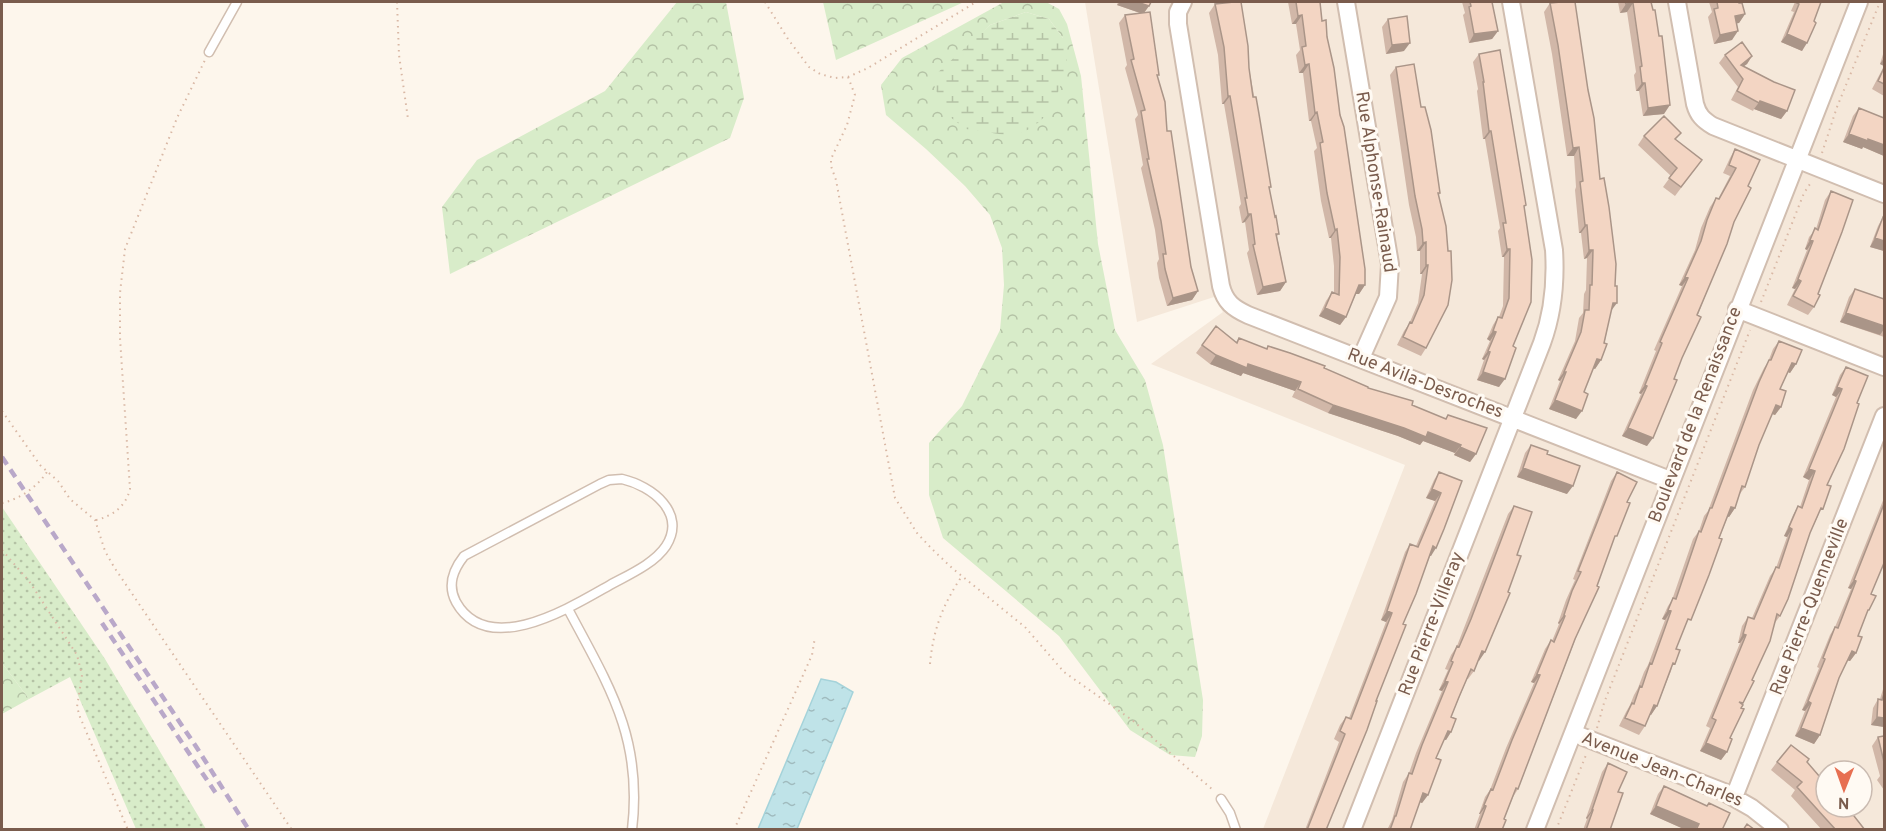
<svg xmlns="http://www.w3.org/2000/svg" width="1886" height="831" font-family="Overpass,sans-serif">
<style>
.residential{fill:#f5e8da;fill-rule:evenodd}
.grass{fill:url(#grass-dots)}
.forest{fill:url(#forest-crowns);fill-rule:evenodd}
.wetland{fill:url(#wetland-marsh)}
.water{fill:url(#water-ripples);stroke:#a5d3da;stroke-width:1.5}
.lines{fill:none;stroke-linecap:round;stroke-linejoin:round}
.lane-casing{stroke:#d1beb0;stroke-width:11}
.street-casing{stroke:#d1beb0;stroke-width:20}
.path{stroke:#d9b8a5;stroke-width:2;stroke-dasharray:1.5 4.5;stroke-linecap:butt}
.lane{stroke:#fff;stroke-width:8}
.street{stroke:#fff;stroke-width:16}
.rail{stroke:#b9a8c9;stroke-width:4.5;stroke-dasharray:9 6;stroke-linecap:butt}
.wall{fill:#d1b7a8}
.shaded-wall{fill:#aa9588}
.building{fill:#f3d5c3;stroke:#aa9588;stroke-width:1.5}
.labels{text-anchor:middle;dominant-baseline:central;stroke-width:6;stroke-linejoin:round;paint-order:stroke}
.street-label{font-size:18px;fill:#7a5c4d;stroke:#fffaf3}
</style>
<defs>
<pattern id="grass-dots" width="8" height="8" patternUnits="userSpaceOnUse" patternTransform="scale(1.5)"><rect width="8" height="8" fill="#d8ecc9"/><path d="M2 2h.1M6 6h.1" fill="none" stroke="#b4c2a5" stroke-width="1.8" stroke-linecap="round"/></pattern>
<pattern id="forest-crowns" width="20" height="18" patternUnits="userSpaceOnUse" patternTransform="scale(1.5)"><rect width="20" height="18" fill="#d8ecc9"/><path d="M2 6a3 3 0 1 1 6 0M12 15a3 3 0 1 1 6 0" fill="none" stroke="#b4c2a5"/></pattern>
<pattern id="wetland-marsh" width="20" height="14" patternUnits="userSpaceOnUse" patternTransform="scale(1.5)"><rect width="20" height="14" fill="#d8ecc9"/><path d="M1 5h8M5 5V1M11 12h8M15 12V8" fill="none" stroke="#b4c2a5"/></pattern>
<pattern id="water-ripples" width="26" height="14" patternUnits="userSpaceOnUse" patternTransform="scale(1.5)"><rect width="26" height="14" fill="#bfe3e8"/><path d="M2 4q2-2 4 0t4 0M15 11q2-2 4 0t4 0" fill="none" stroke="#a0bbbe"/></pattern>
</defs>
<rect width="100%" height="100%" fill="#fdf6ec"/>
<path class="residential" d="M 1085,2 L 1884,2 L 1884,829 L 1263,829 L 1405,465 L 1151,364 L 1223,312 L 1214,297 L 1137,322 ZM 1826,771 L 1862,771 L 1862,807 L 1826,807 Z"/>
<path class="grass" d="M 2,507 L 105,659 L 206,829 L 136,829 L 70,677 L 29,699 L 2,663 Z"/>
<path class="forest" d="M 677,2 L 726,2 L 744,98 L 730,138 L 450,274 L 442,207 L 477,160 L 605,91 Z
M 823,2 L 964,2 L 836,60 Z
M 1004,2 L 1046,2 L 1059,9 L 1067,24 L 1081,76 L 1098,244 L 1115,330 L 1145,380 L 1163,445 L 1203,700 L 1202,736 L 1195,757 L 1170,755 L 1130,730 L 1059,636 L 943,538 L 929,495 L 929,443 L 962,406 L 1000,330 L 1004,285 L 1002,248 L 990,215 L 965,186 L 926,149 L 886,115 L 881,85 L 902,58 ZM 1026,12 L 1049,19 L 1063,38 L 967,48 L 990,25 Z
M 2,663 L 29,699 L 2,714 Z"/>
<path class="wetland" d="M 1026,12 L 1049,19 L 1063,38 L 1068,67 L 1050,112 L 1032,128 L 1012,136 L 966,129 L 946,114 L 934,85 L 934,76 L 990,25 Z"/>
<path class="water" d="M 821,679 L 836,682 L 853,692 L 797,829 L 758,829 Z"/>
<g class="lines">
<defs>
<path id="lane" d="M 209,52 L 237,2
M 622,479 C 652,486 687,513 666,546 C 654,564 628,575 610,585 C 571,607 488,659 456,602 C 447,585 453,570 464,556 L 600,484 L 609,480 Z
M 568,609 C 609,686 643,738 632,830
M 1221,799 L 1230,813 L 1236,830"/>
<path id="street" d="M 1183,2 L 1178,12 L 1178,24 L 1221,286 C 1225,302 1233,308 1248,315 L 1670,480
M 1346,2 L 1390,264 L 1388,297 L 1361,358
M 1677,2 L 1695,104 C 1698,115 1703,120 1713,126 L 1884,194
M 1737,309 L 1884,367
M 1573,733 L 1724,792 L 1752,808 L 1780,830
M 1734,797 L 1884,416
M 1352,830 L 1542,343 C 1553,313 1556,282 1554,250 L 1511,2
M 1535,830 L 1859,2"/>
</defs>
<use href="#lane" class="lane-casing"/>
<use href="#street" class="street-casing"/>
<path class="path" d="M 397,2 L 399,55 L 408,119
M 765,2 L 788,39 L 809,67 L 820,74 L 835,78 L 848,77 L 868,68 L 976,2
M 848,77 L 855,95 L 847,125 L 831,159 L 831,166 L 836,180 L 895,498 L 917,533 L 932,549 L 952,568 L 1025,627 L 1064,672 L 1132,720 L 1213,790
M 1822,153 L 1837,107 L 1880,2
M 1761,302 L 1804,193 L 1812,181
M 2,411 L 40,465 L 58,481 L 70,499 L 95,520 L 105,551 L 114,567 L 292,830
M 2,503 C 20,499 37,487 47,472
M 96,520 C 113,516 126,506 130,489 L 120,338 L 120,293 L 125,249 L 177,118 L 205,60
M 2,550 L 29,581 L 77,655 L 82,675 L 77,707 L 80,717 L 128,830
M 930,664 C 933,630 943,604 962,576
M 1597,728 L 1604,703 L 1750,330
M 734,830 L 812,655 L 815,637
M 1556,830 L 1586,755"/>
<use href="#lane" class="lane"/>
<use href="#street" class="street"/>
<path class="rail" d="M 2,457 L 197,748 L 249,830
M 102,623 L 217,795"/>
</g>
<path class="wall" d="M 1118,2 L 1151,2 L 1149,6 L 1144,13 L 1167,131 L 1191,267 L 1198,291 L 1192,300 L 1167,306 L 1159,278 L 1157,263 L 1159,259 L 1155,230 L 1141,168 L 1143,165 L 1135,119 L 1138,115 L 1125,68 L 1127,65 L 1119,23 L 1125,15 L 1140,13 L 1117,5 Z
M 1288,2 L 1320,2 L 1322,21 L 1327,37 L 1340,115 L 1365,285 L 1359,294 L 1356,294 L 1346,317 L 1340,325 L 1319,316 L 1326,301 L 1332,292 L 1334,293 L 1334,266 L 1331,238 L 1329,238 L 1321,201 L 1314,151 L 1317,148 L 1311,121 L 1309,121 L 1303,73 L 1299,73 L 1296,55 L 1300,50 L 1296,24 L 1292,24 Z
M 1462,2 L 1492,2 L 1498,31 L 1492,39 L 1469,43 L 1463,15 L 1465,13 Z
M 1561,2 L 1611,311 L 1601,360 L 1595,369 L 1593,368 L 1584,392 L 1576,419 L 1549,409 L 1560,381 L 1558,380 L 1575,341 L 1579,318 L 1583,313 L 1584,294 L 1586,290 L 1587,258 L 1584,259 L 1581,233 L 1579,233 L 1575,190 L 1576,187 L 1574,156 L 1567,156 L 1552,54 L 1544,12 L 1550,3 Z
M 1618,2 L 1651,2 L 1664,114 L 1643,116 L 1639,91 L 1636,91 L 1634,75 L 1636,72 L 1627,12 L 1620,13 Z
M 1709,2 L 1738,2 L 1745,14 L 1739,23 L 1737,23 L 1732,40 L 1714,44 L 1708,17 L 1712,12 Z
M 1795,2 L 1821,2 L 1802,51 L 1781,42 L 1794,12 L 1791,11 Z
M 1215,4 L 1249,68 L 1271,187 L 1269,189 L 1279,234 L 1277,236 L 1286,282 L 1280,291 L 1257,295 L 1247,253 L 1249,250 L 1245,222 L 1242,223 L 1239,207 L 1241,204 L 1224,104 L 1222,104 L 1218,55 L 1209,13 Z
M 1388,19 L 1404,51 L 1386,54 L 1382,27 Z
M 1884,51 L 1884,96 L 1872,89 L 1884,66 L 1880,64 Z
M 1479,54 L 1526,205 L 1524,208 L 1513,346 L 1499,387 L 1477,380 L 1484,360 L 1482,359 L 1490,341 L 1487,339 L 1493,325 L 1498,317 L 1499,317 L 1503,306 L 1504,257 L 1502,257 L 1498,231 L 1500,228 L 1485,139 L 1483,139 L 1477,91 L 1478,89 L 1473,62 Z
M 1725,55 L 1752,56 L 1747,64 L 1744,66 L 1774,82 L 1787,111 L 1781,119 L 1754,109 L 1753,111 L 1731,100 L 1738,87 L 1719,63 Z
M 1396,67 L 1421,107 L 1440,193 L 1439,195 L 1426,348 L 1421,356 L 1397,345 L 1404,331 L 1409,324 L 1418,303 L 1422,274 L 1420,274 L 1420,251 L 1417,251 L 1416,237 L 1409,205 L 1390,75 Z
M 1859,108 L 1884,118 L 1884,156 L 1863,147 L 1862,149 L 1843,142 L 1853,116 Z
M 1644,136 L 1676,140 L 1696,168 L 1675,196 L 1663,187 L 1671,176 L 1638,145 Z
M 1735,149 L 1748,186 L 1647,446 L 1622,436 L 1641,394 L 1639,393 L 1656,351 L 1654,350 L 1682,286 L 1679,285 L 1695,250 L 1701,228 L 1710,207 L 1716,198 L 1718,199 L 1730,176 L 1723,173 L 1730,158 Z
M 1831,191 L 1818,294 L 1814,307 L 1808,315 L 1787,305 L 1795,289 L 1792,288 L 1807,250 L 1805,249 L 1809,237 L 1816,229 L 1825,200 Z
M 1883,217 L 1884,251 L 1870,247 L 1878,226 Z
M 1855,289 L 1884,299 L 1884,337 L 1840,322 L 1849,297 Z
M 1239,338 L 1266,349 L 1268,346 L 1324,368 L 1368,388 L 1412,405 L 1445,419 L 1448,415 L 1476,454 L 1470,462 L 1454,455 L 1455,453 L 1423,441 L 1420,445 L 1398,436 L 1328,413 L 1292,397 L 1295,391 L 1243,373 L 1241,376 L 1210,364 L 1196,353 L 1202,345 L 1236,342 Z
M 1779,341 L 1796,364 L 1790,373 L 1788,372 L 1780,389 L 1781,407 L 1775,415 L 1772,414 L 1759,445 L 1745,487 L 1739,495 L 1735,508 L 1729,517 L 1728,516 L 1676,649 L 1671,671 L 1657,706 L 1651,715 L 1650,714 L 1645,726 L 1639,735 L 1619,726 L 1626,712 L 1630,705 L 1634,695 L 1638,688 L 1644,672 L 1648,665 L 1665,620 L 1662,619 L 1668,606 L 1672,600 L 1693,539 L 1699,531 L 1704,516 L 1708,511 L 1753,390 L 1764,368 L 1768,362 L 1773,349 Z
M 1846,367 L 1857,403 L 1827,485 L 1818,516 L 1810,533 L 1780,616 L 1774,624 L 1752,680 L 1754,681 L 1741,708 L 1730,738 L 1727,752 L 1721,760 L 1700,751 L 1710,728 L 1706,726 L 1740,643 L 1738,643 L 1742,626 L 1748,617 L 1752,618 L 1770,576 L 1776,568 L 1787,537 L 1784,536 L 1793,515 L 1798,506 L 1800,507 L 1809,480 L 1803,477 L 1836,397 L 1832,395 L 1840,375 Z
M 1531,445 L 1547,454 L 1567,494 L 1517,477 L 1525,453 Z
M 1439,472 L 1462,481 L 1431,556 L 1430,556 L 1403,624 L 1376,701 L 1326,830 L 1305,830 L 1339,742 L 1334,739 L 1340,725 L 1346,717 L 1349,718 L 1386,622 L 1381,620 L 1405,552 L 1410,544 L 1416,546 L 1435,501 L 1426,498 L 1434,480 Z
M 1617,472 L 1627,502 L 1612,544 L 1518,789 L 1513,797 L 1504,819 L 1502,830 L 1474,830 L 1480,814 L 1479,814 L 1485,797 L 1490,790 L 1506,748 L 1534,683 L 1531,682 L 1545,649 L 1551,640 L 1552,641 L 1559,624 L 1558,623 L 1566,600 L 1575,580 L 1573,579 L 1611,481 Z
M 1884,498 L 1884,563 L 1871,594 L 1866,615 L 1858,636 L 1856,653 L 1850,661 L 1847,660 L 1839,678 L 1820,735 L 1814,744 L 1795,736 L 1805,711 L 1802,710 L 1819,668 L 1817,667 L 1830,635 L 1835,627 L 1851,589 L 1848,588 Z
M 1514,506 L 1517,555 L 1485,652 L 1478,660 L 1474,671 L 1468,679 L 1467,679 L 1451,717 L 1451,732 L 1446,740 L 1444,740 L 1436,758 L 1428,795 L 1422,803 L 1420,802 L 1410,830 L 1387,830 L 1392,820 L 1403,782 L 1409,773 L 1416,753 L 1442,691 L 1439,690 L 1448,670 L 1445,669 L 1451,655 L 1457,646 L 1508,514 Z
M 1884,686 L 1884,727 L 1871,725 L 1873,708 L 1878,699 L 1880,699 Z
M 1884,736 L 1884,790 L 1877,780 L 1880,776 L 1872,746 L 1878,737 Z
M 1777,762 L 1807,762 L 1865,830 L 1822,830 L 1791,796 L 1795,790 L 1771,770 Z
M 1608,763 L 1618,792 L 1610,830 L 1583,830 L 1587,819 L 1586,818 L 1602,772 Z
M 1664,786 L 1707,806 L 1709,803 L 1722,830 L 1686,830 L 1650,814 L 1658,794 Z"/>
<path class="shaded-wall" d="M 1120,2 L 1137,2 L 1149,6 L 1143,14 L 1117,5 Z
M 1633,3 L 1627,12 L 1620,13 L 1626,4 Z
M 1745,14 L 1739,23 L 1729,25 L 1735,16 Z
M 1302,15 L 1296,24 L 1292,24 L 1298,16 Z
M 1498,31 L 1492,39 L 1469,43 L 1474,34 Z
M 1738,31 L 1732,40 L 1714,44 L 1720,35 Z
M 1787,34 L 1807,43 L 1802,51 L 1781,42 Z
M 1410,43 L 1404,51 L 1386,54 L 1392,45 Z
M 1752,56 L 1747,64 L 1737,71 L 1741,65 Z
M 1884,58 L 1884,66 L 1880,64 Z
M 1309,64 L 1303,73 L 1299,73 L 1305,65 Z
M 1642,83 L 1645,83 L 1639,91 L 1636,91 Z
M 1228,96 L 1230,96 L 1224,104 L 1222,104 Z
M 1760,101 L 1787,111 L 1781,119 L 1754,109 Z
M 1670,105 L 1664,114 L 1643,116 L 1648,108 Z
M 1317,112 L 1311,121 L 1309,121 L 1315,113 Z
M 1489,131 L 1491,131 L 1485,139 L 1483,139 Z
M 1849,134 L 1868,139 L 1884,145 L 1884,156 L 1863,147 L 1862,149 L 1843,142 Z
M 1579,147 L 1574,156 L 1567,156 L 1573,148 Z
M 1248,214 L 1251,214 L 1245,222 L 1242,223 Z
M 1585,225 L 1587,225 L 1581,233 L 1579,233 Z
M 1337,229 L 1331,238 L 1329,238 L 1335,230 Z
M 1875,238 L 1884,241 L 1884,251 L 1870,247 Z
M 1810,240 L 1813,241 L 1807,250 L 1805,249 Z
M 1426,242 L 1420,251 L 1417,251 L 1423,243 Z
M 1507,249 L 1510,249 L 1504,257 L 1502,257 Z
M 1589,250 L 1593,250 L 1587,258 L 1584,259 Z
M 1426,265 L 1428,265 L 1422,274 L 1420,274 Z
M 1685,277 L 1688,278 L 1682,286 L 1679,285 Z
M 1798,279 L 1801,281 L 1795,289 L 1792,288 Z
M 1286,282 L 1280,291 L 1257,295 L 1263,287 Z
M 1359,285 L 1365,285 L 1359,294 L 1353,294 Z
M 1198,291 L 1192,300 L 1167,306 L 1173,298 Z
M 1613,303 L 1617,303 L 1611,311 Z
M 1325,308 L 1346,317 L 1340,325 L 1319,316 Z
M 1846,313 L 1884,326 L 1884,329 L 1880,335 L 1840,322 Z
M 1493,331 L 1496,332 L 1490,341 L 1487,339 Z
M 1488,351 L 1490,352 L 1484,360 L 1482,359 Z
M 1216,355 L 1248,364 L 1301,382 L 1295,391 L 1243,373 L 1241,376 L 1210,364 Z
M 1597,359 L 1601,360 L 1595,369 L 1591,367 Z
M 1792,363 L 1796,364 L 1790,373 L 1786,371 Z
M 1483,372 L 1505,379 L 1499,387 L 1477,380 Z
M 1564,372 L 1566,372 L 1560,381 L 1558,380 Z
M 1645,385 L 1647,386 L 1641,394 L 1639,393 Z
M 1837,387 L 1842,389 L 1836,397 L 1832,395 Z
M 1555,400 L 1582,411 L 1576,419 L 1549,409 Z
M 1333,405 L 1428,432 L 1461,445 L 1455,453 L 1423,441 L 1420,445 L 1398,436 L 1328,413 Z
M 1776,405 L 1781,407 L 1775,415 L 1770,413 Z
M 1628,428 L 1653,438 L 1647,446 L 1622,436 Z
M 1460,447 L 1476,454 L 1470,462 L 1454,455 Z
M 1523,468 L 1573,486 L 1567,494 L 1517,477 Z
M 1809,469 L 1815,471 L 1809,480 L 1803,477 Z
M 1432,489 L 1441,493 L 1435,501 L 1426,498 Z
M 1731,507 L 1735,508 L 1729,517 L 1726,516 Z
M 1789,527 L 1792,529 L 1787,537 L 1784,536 Z
M 1433,546 L 1436,548 L 1431,556 L 1427,555 Z
M 1854,580 L 1856,581 L 1851,589 L 1848,588 Z
M 1668,610 L 1671,611 L 1665,620 L 1662,619 Z
M 1387,611 L 1392,613 L 1386,622 L 1381,620 Z
M 1564,615 L 1565,616 L 1559,624 L 1558,623 Z
M 1743,634 L 1746,635 L 1740,643 L 1738,643 Z
M 1482,651 L 1485,652 L 1479,661 L 1477,660 Z
M 1852,651 L 1856,653 L 1850,661 L 1846,660 Z
M 1537,674 L 1540,675 L 1534,683 L 1531,682 Z
M 1445,681 L 1448,682 L 1442,691 L 1439,690 Z
M 1808,701 L 1811,703 L 1805,711 L 1802,710 Z
M 1654,705 L 1657,706 L 1651,715 L 1648,714 Z
M 1877,717 L 1884,718 L 1884,727 L 1871,725 Z
M 1801,728 L 1820,735 L 1814,744 L 1795,736 Z
M 1448,731 L 1451,732 L 1446,740 L 1442,739 Z
M 1706,743 L 1727,752 L 1721,760 L 1700,751 Z
M 1423,793 L 1428,795 L 1422,803 L 1417,801 Z
M 1484,805 L 1486,806 L 1480,814 L 1479,814 Z
M 1656,806 L 1699,824 L 1695,830 L 1686,830 L 1650,814 Z
M 1592,810 L 1593,810 L 1587,819 L 1586,818 Z"/>
<path class="building" d="M 1137,2 L 1151,2 L 1149,6 Z
M 1234,2 L 1241,2 L 1248,46 L 1249,68 L 1253,97 L 1256,97 L 1259,114 L 1271,187 L 1269,187 L 1275,217 L 1276,216 L 1279,234 L 1276,234 L 1286,282 L 1263,287 L 1253,245 L 1255,244 L 1251,214 L 1248,214 L 1245,198 L 1247,198 L 1230,96 L 1228,96 L 1224,47 L 1215,4 Z
M 1296,2 L 1320,2 L 1322,21 L 1326,20 L 1327,37 L 1334,68 L 1340,115 L 1344,127 L 1365,269 L 1365,285 L 1359,285 L 1346,317 L 1325,308 L 1332,292 L 1339,295 L 1340,257 L 1337,229 L 1335,230 L 1327,193 L 1320,143 L 1323,142 L 1317,112 L 1315,113 L 1309,64 L 1305,65 L 1302,47 L 1306,46 L 1302,15 L 1298,16 Z
M 1470,2 L 1492,2 L 1498,31 L 1474,34 L 1469,7 L 1471,6 Z
M 1561,2 L 1575,2 L 1588,90 L 1594,118 L 1600,179 L 1604,178 L 1609,207 L 1616,264 L 1615,286 L 1617,286 L 1617,303 L 1613,303 L 1604,343 L 1607,344 L 1601,360 L 1597,359 L 1584,392 L 1588,394 L 1582,411 L 1555,400 L 1566,372 L 1564,372 L 1581,332 L 1585,310 L 1589,310 L 1590,285 L 1592,285 L 1593,250 L 1589,250 L 1587,225 L 1585,225 L 1580,182 L 1583,181 L 1579,147 L 1573,148 L 1558,45 L 1550,3 Z
M 1625,2 L 1651,2 L 1653,10 L 1655,10 L 1659,36 L 1662,36 L 1670,105 L 1648,108 L 1645,83 L 1642,83 L 1640,67 L 1642,66 L 1633,3 L 1626,4 Z
M 1717,2 L 1738,2 L 1739,3 L 1742,3 L 1745,14 L 1735,16 L 1738,31 L 1720,35 L 1714,9 L 1718,8 Z
M 1798,2 L 1821,2 L 1814,21 L 1816,23 L 1807,43 L 1787,34 L 1799,4 L 1797,3 Z
M 1150,12 L 1159,75 L 1157,75 L 1165,102 L 1167,131 L 1171,131 L 1191,267 L 1198,291 L 1173,298 L 1165,269 L 1163,254 L 1166,254 L 1161,221 L 1147,159 L 1149,159 L 1141,111 L 1145,110 L 1131,60 L 1134,59 L 1125,15 Z
M 1407,16 L 1410,43 L 1392,45 L 1388,19 Z
M 1742,42 L 1752,56 L 1741,65 L 1774,82 L 1795,90 L 1787,111 L 1760,101 L 1759,103 L 1737,91 L 1743,79 L 1725,55 Z
M 1500,50 L 1526,205 L 1524,206 L 1532,260 L 1531,302 L 1513,346 L 1516,348 L 1505,379 L 1483,372 L 1490,352 L 1488,351 L 1496,332 L 1493,331 L 1498,317 L 1502,318 L 1509,298 L 1510,249 L 1507,249 L 1503,223 L 1506,223 L 1491,131 L 1489,131 L 1483,82 L 1484,82 L 1479,54 Z
M 1414,64 L 1421,107 L 1425,107 L 1431,130 L 1440,193 L 1438,193 L 1446,226 L 1448,251 L 1451,251 L 1452,280 L 1448,305 L 1426,348 L 1403,337 L 1410,322 L 1412,323 L 1424,295 L 1428,265 L 1426,265 L 1426,242 L 1423,243 L 1422,229 L 1415,196 L 1396,67 Z
M 1884,68 L 1884,84 L 1878,81 Z
M 1859,108 L 1884,118 L 1884,145 L 1868,139 L 1868,141 L 1849,134 Z
M 1664,116 L 1681,133 L 1675,139 L 1702,160 L 1681,187 L 1669,178 L 1677,168 L 1644,136 Z
M 1735,149 L 1760,160 L 1748,186 L 1751,188 L 1734,222 L 1727,244 L 1697,315 L 1701,317 L 1682,358 L 1674,379 L 1677,380 L 1653,438 L 1628,428 L 1647,386 L 1645,385 L 1662,343 L 1660,342 L 1688,278 L 1685,277 L 1701,241 L 1707,220 L 1716,198 L 1719,199 L 1736,168 L 1729,165 Z
M 1831,191 L 1853,200 L 1842,232 L 1818,294 L 1820,295 L 1814,307 L 1793,296 L 1801,281 L 1798,279 L 1813,241 L 1810,240 L 1815,228 L 1818,230 Z
M 1883,217 L 1884,218 L 1884,241 L 1875,238 Z
M 1855,289 L 1884,299 L 1884,326 L 1846,313 Z
M 1216,326 L 1237,343 L 1239,338 L 1267,349 L 1268,346 L 1290,353 L 1325,366 L 1324,368 L 1368,387 L 1368,388 L 1413,401 L 1412,405 L 1446,419 L 1448,415 L 1487,428 L 1476,454 L 1460,447 L 1461,445 L 1428,432 L 1426,437 L 1404,428 L 1333,405 L 1298,389 L 1301,382 L 1248,364 L 1247,368 L 1216,355 L 1202,345 Z
M 1779,341 L 1802,350 L 1796,364 L 1792,363 L 1780,389 L 1786,391 L 1781,407 L 1776,405 L 1759,445 L 1745,487 L 1742,486 L 1735,508 L 1731,507 L 1719,538 L 1722,539 L 1709,575 L 1691,620 L 1688,619 L 1676,649 L 1680,650 L 1675,664 L 1673,663 L 1657,706 L 1654,705 L 1645,726 L 1625,718 L 1632,703 L 1634,704 L 1640,686 L 1642,687 L 1650,663 L 1652,664 L 1671,611 L 1668,610 L 1673,598 L 1676,599 L 1699,531 L 1701,532 L 1710,508 L 1712,508 L 1759,382 L 1769,360 L 1771,360 Z
M 1846,367 L 1868,376 L 1857,403 L 1859,404 L 1844,449 L 1827,485 L 1831,486 L 1823,509 L 1821,508 L 1810,533 L 1788,599 L 1780,616 L 1777,614 L 1770,641 L 1752,680 L 1754,681 L 1743,703 L 1739,702 L 1743,705 L 1741,708 L 1744,709 L 1730,738 L 1732,739 L 1727,752 L 1706,743 L 1716,720 L 1712,718 L 1746,635 L 1743,634 L 1748,617 L 1754,619 L 1776,567 L 1779,568 L 1792,529 L 1789,527 L 1798,506 L 1802,508 L 1815,471 L 1809,469 L 1842,389 L 1837,387 Z
M 1531,445 L 1548,451 L 1547,454 L 1580,466 L 1573,486 L 1523,468 Z
M 1439,472 L 1462,481 L 1444,529 L 1436,548 L 1433,546 L 1416,594 L 1403,624 L 1406,625 L 1376,701 L 1377,701 L 1367,730 L 1326,830 L 1307,830 L 1345,734 L 1340,731 L 1346,717 L 1351,719 L 1392,613 L 1387,611 L 1410,544 L 1418,547 L 1441,493 L 1432,489 Z
M 1617,472 L 1637,482 L 1627,502 L 1630,503 L 1617,536 L 1615,536 L 1597,586 L 1599,587 L 1575,639 L 1518,789 L 1516,788 L 1504,819 L 1506,820 L 1502,830 L 1477,830 L 1486,806 L 1484,805 L 1491,789 L 1493,790 L 1512,740 L 1540,675 L 1537,674 L 1551,640 L 1554,642 L 1565,616 L 1564,615 L 1572,591 L 1581,572 L 1578,571 Z
M 1884,504 L 1884,563 L 1871,594 L 1876,596 L 1869,610 L 1868,610 L 1858,636 L 1862,637 L 1856,653 L 1852,651 L 1839,678 L 1820,735 L 1801,728 L 1811,703 L 1808,701 L 1825,659 L 1823,658 L 1835,627 L 1838,628 L 1856,581 L 1854,580 Z
M 1514,506 L 1532,512 L 1517,555 L 1521,556 L 1508,592 L 1510,593 L 1485,652 L 1482,651 L 1474,671 L 1471,669 L 1459,697 L 1451,717 L 1456,719 L 1451,732 L 1448,731 L 1436,758 L 1441,760 L 1428,795 L 1423,793 L 1410,830 L 1390,830 L 1395,816 L 1396,816 L 1409,773 L 1412,774 L 1422,745 L 1448,682 L 1445,681 L 1453,662 L 1451,661 L 1457,646 L 1459,647 L 1471,619 Z
M 1884,694 L 1884,718 L 1877,717 L 1878,699 L 1882,700 Z
M 1884,736 L 1884,762 L 1878,737 Z
M 1791,745 L 1809,759 L 1807,762 L 1826,784 L 1826,807 L 1847,807 L 1865,830 L 1836,830 L 1797,787 L 1802,782 L 1777,762 Z
M 1608,763 L 1627,772 L 1618,792 L 1623,793 L 1610,830 L 1586,830 L 1593,810 L 1592,810 Z
M 1664,786 L 1707,806 L 1709,803 L 1730,813 L 1722,830 L 1700,830 L 1697,828 L 1699,824 L 1656,806 Z
M 1747,824 L 1755,830 L 1743,830 Z"/>
<g class="labels">
<g class="street-label">
<text transform="translate(1375 182) rotate(81)">Rue Alphonse-Rainaud</text>
<text transform="translate(1425 384) rotate(21)">Rue Avila-Desroches</text>
<text transform="translate(1696 415) rotate(-69)">Boulevard de la Renaissance</text>
<text transform="translate(1810 607) rotate(-69)">Rue Pierre-Quenneville</text>
<text transform="translate(1432 624) rotate(-69)">Rue Pierre-Villeray</text>
<text transform="translate(1662 770) rotate(22)">Avenue Jean-Charles</text>
</g>
</g>
<rect width="1886" height="831" fill="none" stroke="#7a5c4d" stroke-width="6"/>
<g transform="translate(1844 789) rotate(181)"><circle r="28" fill="#fffaf3" stroke="#cabbb1" stroke-width="1.5"/>
<path d="M0-4.5L10 22L0 15L-10 22Z" fill="#e76f51"/>
<text y="-9" font-size="16" font-weight="bold" text-anchor="middle" fill="#7a5c4d">N</text>
</g>
</svg>
